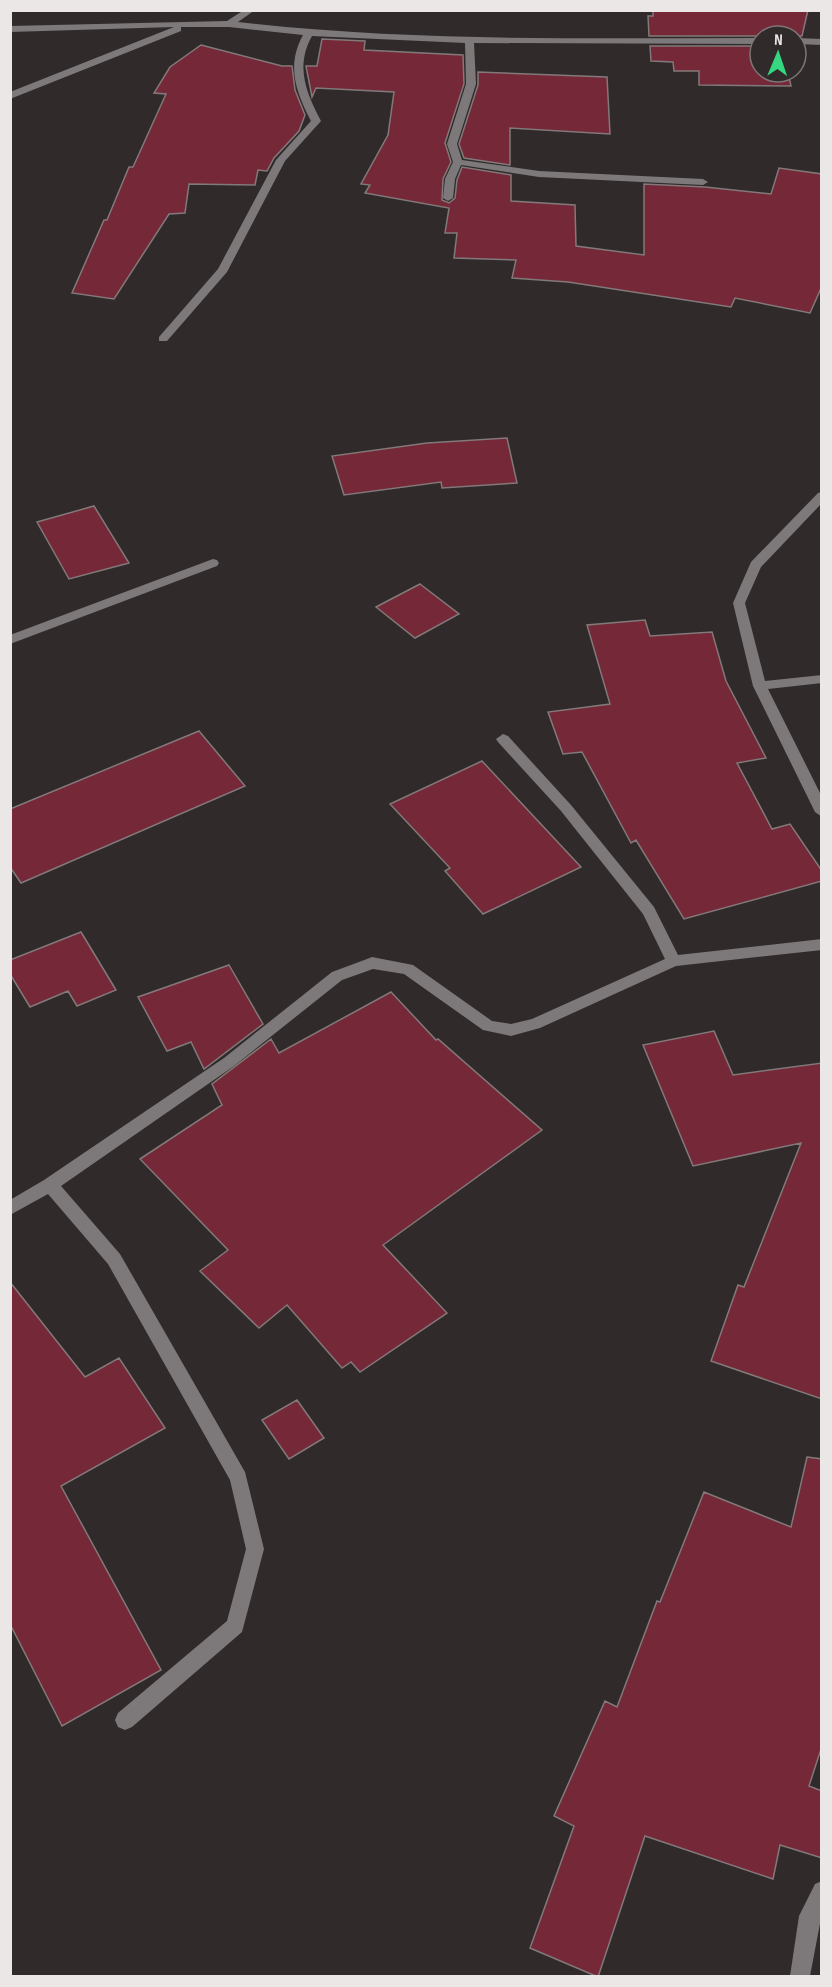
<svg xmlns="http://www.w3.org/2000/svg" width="832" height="1987" font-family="'Sofia Sans Condensed',sans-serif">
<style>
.building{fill:#752837;stroke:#82797a;stroke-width:1.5}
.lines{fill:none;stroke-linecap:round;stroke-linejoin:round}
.minor{fill:#7d797a;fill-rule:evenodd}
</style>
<rect width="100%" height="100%" fill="#312a2a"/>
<path class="building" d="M 653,10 L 808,10 L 802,36 L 649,36 L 648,16 L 653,16 Z
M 322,39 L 365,41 L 364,50 L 463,55 L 464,84 L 445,143 L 451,162 L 443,179 L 442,200 L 449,203 L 455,198 L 457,180 L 462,167 L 511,175 L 511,201 L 575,205 L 576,246 L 644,255 L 644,184 L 705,187 L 771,194 L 779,168 L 822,174 L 822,286 L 810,313 L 735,298 L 731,307 L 568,282 L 512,278 L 516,260 L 454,258 L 457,233 L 445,233 L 449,208 L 365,193 L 370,185 L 361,184 L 388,135 L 394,92 L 316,88 L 312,97 L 306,66 L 317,66 Z
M 201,45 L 282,66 L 292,66 L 295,90 L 305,115 L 299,131 L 274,158 L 267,171 L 258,170 L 255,185 L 189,184 L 185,213 L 169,214 L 114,299 L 72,293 L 104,220 L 107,220 L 129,167 L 133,167 L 166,94 L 154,93 L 170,67 Z
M 650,46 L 760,46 L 760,72 L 788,72 L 791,86 L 699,85 L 699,71 L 674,71 L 673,62 L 651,61 Z
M 478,72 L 607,77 L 610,134 L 510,128 L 510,165 L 464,158 L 459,144 L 478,85 Z
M 507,438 L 517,483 L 442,488 L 441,482 L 344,495 L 332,456 L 427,443 Z
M 94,506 L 129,563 L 69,579 L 37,522 Z
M 420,584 L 459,614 L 415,638 L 376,607 Z
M 645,620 L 650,636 L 712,632 L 726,681 L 766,758 L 737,763 L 772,829 L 790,824 L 822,871 L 822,881 L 684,919 L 636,840 L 631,843 L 582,752 L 563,754 L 548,712 L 610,704 L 587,625 Z
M 199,731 L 245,786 L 21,883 L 10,867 L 10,809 Z
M 482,761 L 581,867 L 483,914 L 445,871 L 450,868 L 390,804 Z
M 81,932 L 116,990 L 77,1006 L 68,991 L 30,1007 L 10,974 L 10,960 Z
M 229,965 L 263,1024 L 204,1069 L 191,1042 L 167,1051 L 138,997 Z
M 391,992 L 436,1040 L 438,1039 L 542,1130 L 383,1245 L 447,1313 L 360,1372 L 351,1362 L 342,1368 L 287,1305 L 259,1328 L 200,1271 L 228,1250 L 140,1159 L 222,1105 L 212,1084 L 271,1039 L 279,1053 Z
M 714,1031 L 733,1075 L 822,1063 L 822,1399 L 711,1361 L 738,1285 L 744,1287 L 801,1143 L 693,1166 L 643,1045 Z
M 10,1282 L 85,1377 L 119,1358 L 165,1428 L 61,1486 L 161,1670 L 62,1726 L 10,1624 Z
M 297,1400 L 324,1438 L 289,1459 L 262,1420 Z
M 807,1457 L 822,1459 L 822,1746 L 809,1786 L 822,1791 L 822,1858 L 780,1845 L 773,1879 L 645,1836 L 598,1977 L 530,1948 L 574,1826 L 554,1816 L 605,1701 L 617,1707 L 657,1601 L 660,1602 L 704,1492 L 791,1527 Z"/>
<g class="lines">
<path class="minor" d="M 244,10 L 255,10 L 238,22 C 411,42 586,38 760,38 L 760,44 L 474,43 L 476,84 L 457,144 L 462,160 L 539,171 L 703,179 L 708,182 L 703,185 L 539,177 L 461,165 L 455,179 L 453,198 L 448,201 L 443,198 L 445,179 L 453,162 L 447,144 L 466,84 L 465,43 L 312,36 C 295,66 306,93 321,121 L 285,161 L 227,272 L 167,341 L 159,341 L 159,337 L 218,269 L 276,160 L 311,121 C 296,92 286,66 303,35 L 229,27 L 181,27 L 181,31 L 10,99 L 10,92 L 174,27 L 10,32 L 10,26 L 227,21 Z
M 796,38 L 822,39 L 822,45 L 796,44 Z
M 822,492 L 822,503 L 761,567 L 745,603 L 765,681 L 822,675 L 822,683 L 768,689 L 822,797 L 822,817 L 815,812 L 753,686 L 733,603 L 751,562 L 818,493 Z
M 213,559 L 217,560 L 219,563 L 217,566 L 10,644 L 10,635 Z
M 503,734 L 508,736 L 571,805 L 654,907 L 678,955 L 822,939 L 822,950 L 676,966 L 540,1028 L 511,1036 L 483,1030 L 404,974 L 373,969 L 342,980 L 234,1066 L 61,1186 L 120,1254 L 245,1472 L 264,1549 L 242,1632 L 132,1727 L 125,1730 L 118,1727 L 115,1720 L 118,1713 L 227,1621 L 246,1549 L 230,1480 L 108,1264 L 48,1194 L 10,1215 L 10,1200 L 44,1180 L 224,1058 L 332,972 L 367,959 L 372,957 L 413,965 L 492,1021 L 511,1024 L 532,1019 L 665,959 L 643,914 L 561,811 L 498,742 L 496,739 Z
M 822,1881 L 822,1913 L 810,1976 L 790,1976 L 799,1916 L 815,1884 Z"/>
</g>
<rect width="832" height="1987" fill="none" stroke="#ece7e7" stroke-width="24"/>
<g transform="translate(778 54) rotate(2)"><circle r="28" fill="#312a2a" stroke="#7c7676" stroke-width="1.5"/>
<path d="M0-4.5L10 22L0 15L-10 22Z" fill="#35d881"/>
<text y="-9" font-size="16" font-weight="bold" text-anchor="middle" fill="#ece7e7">N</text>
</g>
</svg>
